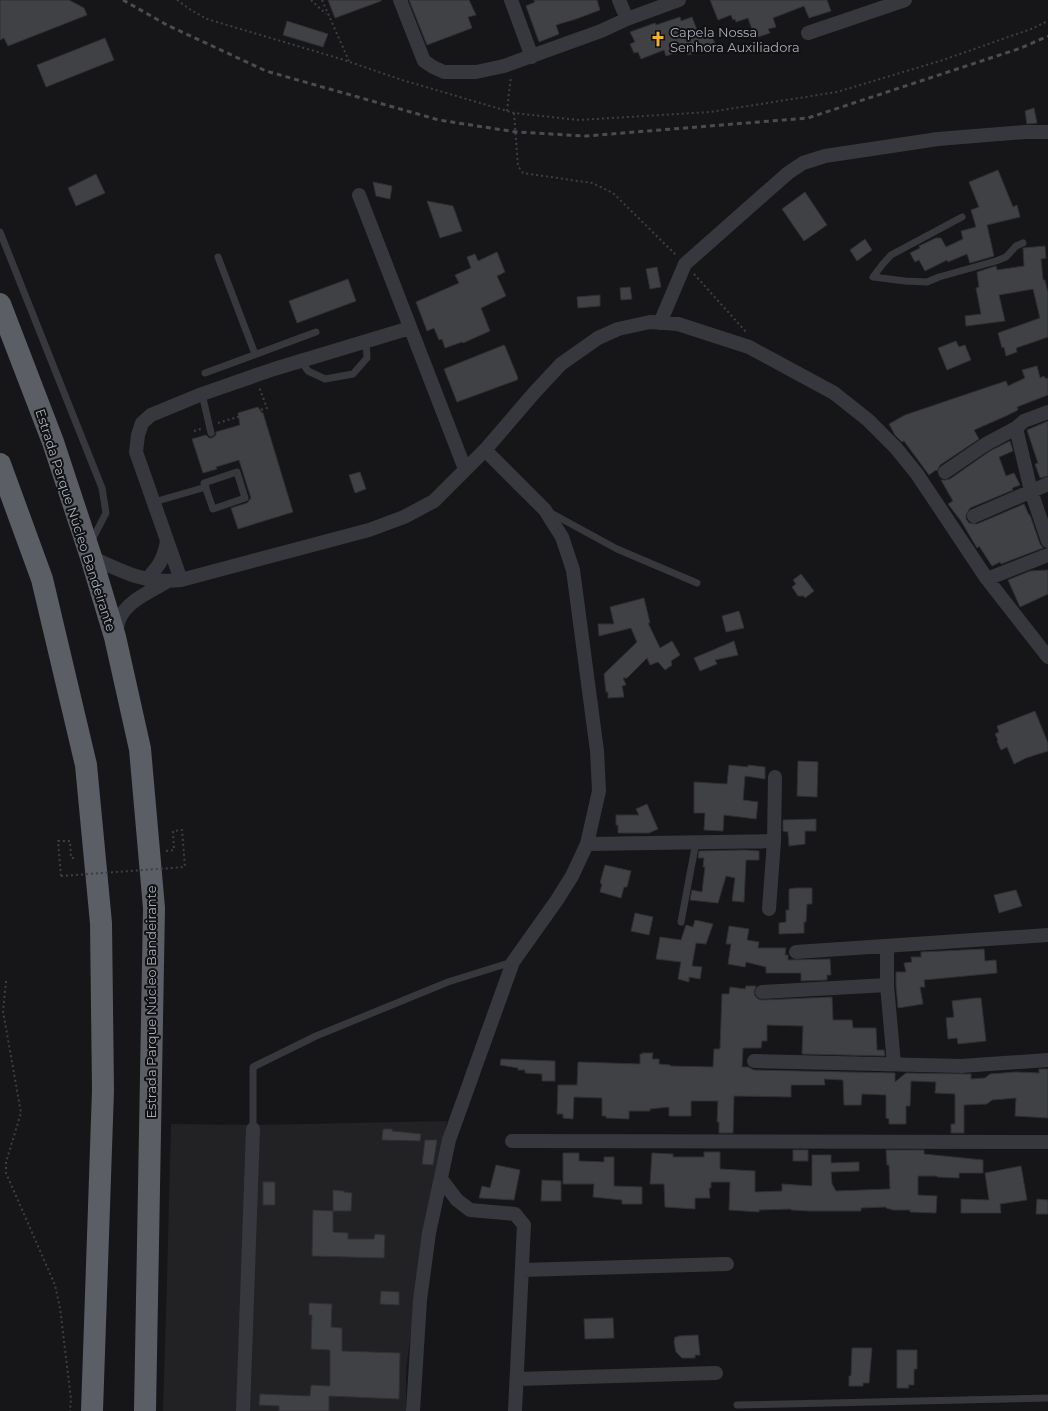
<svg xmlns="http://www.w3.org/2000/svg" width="1048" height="1411" font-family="Montserrat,sans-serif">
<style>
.built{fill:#222225}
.building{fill:#404145;stroke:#303034}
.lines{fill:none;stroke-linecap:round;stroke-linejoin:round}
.path{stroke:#3d3f44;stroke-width:2;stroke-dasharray:2 3;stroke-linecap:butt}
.service{stroke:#37383d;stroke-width:7}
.minor{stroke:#37383d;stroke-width:14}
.trunk{stroke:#5b5e65;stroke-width:22}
.rail{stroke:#4a4c52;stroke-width:3;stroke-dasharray:5 4;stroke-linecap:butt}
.path-bridge{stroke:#3d3f44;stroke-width:2;stroke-dasharray:2 3;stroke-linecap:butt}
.labels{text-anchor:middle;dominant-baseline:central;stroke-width:4;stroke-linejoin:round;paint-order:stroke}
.poi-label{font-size:13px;fill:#a8adb8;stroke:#111113;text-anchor:start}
.street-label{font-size:13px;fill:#a8adb8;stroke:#111113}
</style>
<rect width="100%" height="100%" fill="#161618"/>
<path class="built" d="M 447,1121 L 426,1229 L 406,1369 L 406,1411 L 163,1411 L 167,1280 L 171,1124 L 258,1125 Z"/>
<path class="building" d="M 0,0 L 69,0 L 84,8 L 87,15 L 8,46 L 4,38 L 0,40 Z
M 328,0 L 381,0 L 381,1 L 335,18 Z
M 409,0 L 469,0 L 476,15 L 468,17 L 472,28 L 427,45 Z
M 534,0 L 597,0 L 600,10 L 576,19 L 556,25 L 559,34 L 539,42 L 526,6 L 535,2 Z
M 710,0 L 827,0 L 831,11 L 809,18 L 804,6 L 773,18 L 776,27 L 768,29 L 770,33 L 755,38 L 748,18 L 736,22 L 735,19 L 733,20 L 731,15 L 718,20 Z
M 680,17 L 681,21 L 692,17 L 700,38 L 711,34 L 716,46 L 688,55 L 686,49 L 666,56 L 664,50 L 641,59 L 638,52 L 634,53 L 630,44 L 635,42 L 630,32 L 655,23 L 656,25 Z
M 287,21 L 328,34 L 323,47 L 283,35 Z
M 105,38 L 114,60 L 46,87 L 37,65 Z
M 1034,108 L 1037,123 L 1027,124 L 1025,111 Z
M 998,170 L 1013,207 L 1017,205 L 1020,217 L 987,225 L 994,256 L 970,263 L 967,254 L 948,262 L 947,260 L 925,271 L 919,260 L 915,262 L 910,253 L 920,248 L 919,246 L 936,238 L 941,238 L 946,247 L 963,239 L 961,231 L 976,227 L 971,210 L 979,207 L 969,182 Z
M 96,174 L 105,193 L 76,206 L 68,188 Z
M 373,182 L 392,186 L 390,199 L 376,196 Z
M 805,192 L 827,225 L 804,241 L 782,209 Z
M 427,201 L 453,206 L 462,231 L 440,238 Z
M 865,239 L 872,250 L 857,261 L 850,250 Z
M 1045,246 L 1046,258 L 1041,259 L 1043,280 L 1045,280 L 1048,293 L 1048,337 L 1022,346 L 1016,348 L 1017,352 L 1006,356 L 1004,347 L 1002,348 L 998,333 L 1040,318 L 1033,289 L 999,295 L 1005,321 L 966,326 L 965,316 L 981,314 L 976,288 L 979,287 L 977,272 L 996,266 L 997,270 L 1024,266 L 1023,248 Z
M 497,252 L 505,272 L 497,276 L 506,296 L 481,308 L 490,331 L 463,343 L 462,342 L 445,348 L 442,339 L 439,340 L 434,328 L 427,331 L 416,302 L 459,283 L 455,275 L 471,268 L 467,257 L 475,254 L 478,261 Z
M 657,267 L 661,287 L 650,289 L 646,269 Z
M 348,279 L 356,301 L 297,323 L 289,301 Z
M 630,287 L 632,299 L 621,300 L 620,288 Z
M 600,295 L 600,306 L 578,308 L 577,297 Z
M 956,341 L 959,347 L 965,345 L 971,360 L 947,370 L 938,348 Z
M 504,345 L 505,346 L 518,378 L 517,380 L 457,402 L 444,369 Z
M 1037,366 L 1040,378 L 1044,376 L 1046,379 L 1048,378 L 1048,395 L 1017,407 L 1018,410 L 1006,416 L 974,430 L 979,439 L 940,465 L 937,471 L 936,470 L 929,475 L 904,441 L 902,442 L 895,435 L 889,424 L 905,415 L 982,389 L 1006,381 L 1008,386 L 1025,378 L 1022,370 Z
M 258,407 L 262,413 L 263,413 L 293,512 L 238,529 L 231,508 L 247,503 L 251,498 L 239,460 L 216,467 L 217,469 L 203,473 L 192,439 L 206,435 L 209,438 L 212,438 L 216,435 L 216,432 L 240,425 L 238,413 Z
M 1048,421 L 1048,476 L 1040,478 L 1035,464 L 1038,463 L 1027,430 Z
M 1010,441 L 1013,451 L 999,457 L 1006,476 L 1014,473 L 1020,485 L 1012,488 L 1013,490 L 970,508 L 966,515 L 966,519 L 969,523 L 977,524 L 1024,504 L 1029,515 L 1030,515 L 1040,544 L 1043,548 L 1001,564 L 1000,562 L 992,566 L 979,546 L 977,548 L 961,521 L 948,504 L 953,501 L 941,480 L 945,480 L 950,479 L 990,451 Z
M 360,472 L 366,489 L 355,493 L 349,475 Z
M 1048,570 L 1048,594 L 1020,607 L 1008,580 L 1030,571 Z
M 801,574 L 814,591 L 805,598 L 804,596 L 798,596 L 792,587 L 796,584 L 793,580 Z
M 644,598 L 650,623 L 648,623 L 660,648 L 672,641 L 680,655 L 671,661 L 672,665 L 665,670 L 658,662 L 650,665 L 647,658 L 627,678 L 623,678 L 626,685 L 622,686 L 624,697 L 608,698 L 608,692 L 606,692 L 604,674 L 637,642 L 631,628 L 599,636 L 598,624 L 614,624 L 610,607 Z
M 739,611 L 744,628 L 726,632 L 722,616 Z
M 734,641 L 738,655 L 715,660 L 717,664 L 700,671 L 694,658 Z
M 1035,711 L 1048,743 L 1048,751 L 1026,758 L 1014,764 L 1007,747 L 1001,750 L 997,741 L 998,740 L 995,734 L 999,732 L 997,726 Z
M 798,761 L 818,762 L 817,797 L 797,796 Z
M 729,765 L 748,767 L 748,765 L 765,767 L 765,779 L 745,776 L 743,800 L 758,802 L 756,819 L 724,815 L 723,831 L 704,830 L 705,813 L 694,813 L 694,782 L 727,784 Z
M 647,804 L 658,829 L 649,833 L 618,833 L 618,825 L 616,825 L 616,815 L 639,815 L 636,809 Z
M 816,819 L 816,831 L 805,831 L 805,844 L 789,846 L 788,832 L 783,831 L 783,820 Z
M 744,850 L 759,851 L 759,860 L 746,860 L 744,902 L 732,901 L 735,878 L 726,876 L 718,903 L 690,900 L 692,890 L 702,892 L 705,867 L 703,867 L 704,858 L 698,858 L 699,851 Z
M 605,865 L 631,871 L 627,887 L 624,887 L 621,898 L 600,892 L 602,884 L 600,883 Z
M 796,888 L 812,888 L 812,904 L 807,904 L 806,922 L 804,922 L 804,933 L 779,934 L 779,923 L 786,922 L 786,910 L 789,910 L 789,889 Z
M 1016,890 L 1022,906 L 999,913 L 994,895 Z
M 635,913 L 653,917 L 649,935 L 631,931 Z
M 695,920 L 713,924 L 706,944 L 696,943 L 692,966 L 702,967 L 700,979 L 689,977 L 689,982 L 678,979 L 681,962 L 656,959 L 660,937 L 681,940 L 686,925 L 693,927 Z
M 729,926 L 749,929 L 747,940 L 759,942 L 758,948 L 786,948 L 785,955 L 788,955 L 788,960 L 830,959 L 831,975 L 827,975 L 827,980 L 801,981 L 801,973 L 766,973 L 766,967 L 746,962 L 745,967 L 728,964 L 731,944 L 726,944 Z
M 984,949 L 985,961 L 996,960 L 997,973 L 924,980 L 925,987 L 920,987 L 923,1004 L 898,1008 L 896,985 L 896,972 L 906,972 L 904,963 L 912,962 L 911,957 L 921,957 L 921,952 Z
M 746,986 L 756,986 L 754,992 L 755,996 L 758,999 L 762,1000 L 832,997 L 833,1020 L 852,1020 L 853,1028 L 876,1028 L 877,1050 L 884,1050 L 885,1056 L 802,1054 L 803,1026 L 767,1025 L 767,1041 L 762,1041 L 761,1048 L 743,1048 L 742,1067 L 748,1067 L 754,1070 L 895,1073 L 895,1082 L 906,1073 L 971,1074 L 971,1079 L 985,1078 L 990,1074 L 1016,1072 L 1039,1073 L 1039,1069 L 1048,1069 L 1048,1118 L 1015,1116 L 1016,1098 L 992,1100 L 987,1104 L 964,1105 L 964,1133 L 951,1133 L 951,1124 L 955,1124 L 955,1094 L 935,1093 L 936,1082 L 911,1081 L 910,1106 L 906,1106 L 906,1124 L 889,1124 L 889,1119 L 886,1118 L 886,1095 L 862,1094 L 861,1105 L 844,1105 L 843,1080 L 824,1079 L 825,1085 L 791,1085 L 791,1097 L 734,1096 L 733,1133 L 719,1133 L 719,1122 L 717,1122 L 718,1101 L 691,1101 L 691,1116 L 669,1116 L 669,1107 L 650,1109 L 650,1111 L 629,1111 L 629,1119 L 606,1118 L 606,1116 L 602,1116 L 602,1098 L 574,1097 L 573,1119 L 563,1118 L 563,1114 L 557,1114 L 558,1085 L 577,1085 L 578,1062 L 640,1064 L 640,1054 L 643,1054 L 642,1053 L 653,1053 L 652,1059 L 659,1059 L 659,1064 L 670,1065 L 670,1066 L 713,1067 L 714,1049 L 720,1049 L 722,994 L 729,994 L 730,987 L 745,989 Z
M 976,998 L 981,998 L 986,1041 L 958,1044 L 957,1038 L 948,1039 L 946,1018 L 954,1017 L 952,1001 Z
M 501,1059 L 555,1061 L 555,1081 L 542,1081 L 542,1074 L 525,1073 L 525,1070 L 518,1070 L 518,1068 L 500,1065 Z
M 383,1129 L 392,1129 L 392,1131 L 421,1134 L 420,1141 L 382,1140 Z
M 425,1140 L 437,1140 L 433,1165 L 422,1164 Z
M 793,1150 L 808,1150 L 808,1161 L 793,1161 Z
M 886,1150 L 924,1150 L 924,1154 L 983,1160 L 983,1173 L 959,1173 L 959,1178 L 937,1177 L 937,1176 L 918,1176 L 918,1195 L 937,1196 L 936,1213 L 910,1212 L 910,1210 L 893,1210 L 886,1208 L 886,1207 L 861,1208 L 861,1211 L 809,1211 L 791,1210 L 791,1209 L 759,1210 L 759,1212 L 729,1210 L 730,1182 L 711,1182 L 711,1188 L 709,1188 L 710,1198 L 695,1198 L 695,1209 L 665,1207 L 664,1184 L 650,1184 L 652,1153 L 673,1154 L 673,1157 L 704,1157 L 704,1152 L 720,1152 L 720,1169 L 755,1171 L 755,1192 L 782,1191 L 782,1184 L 812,1186 L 812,1155 L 831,1155 L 831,1163 L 859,1162 L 859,1171 L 831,1172 L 832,1184 L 836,1191 L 890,1189 L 889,1165 L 887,1165 Z
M 563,1153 L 579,1153 L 579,1161 L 604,1162 L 604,1157 L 614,1157 L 614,1186 L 642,1187 L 642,1204 L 622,1204 L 622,1200 L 593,1197 L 594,1184 L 563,1184 Z
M 496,1165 L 520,1170 L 514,1200 L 479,1198 L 482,1186 L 490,1188 Z
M 1021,1166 L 1027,1200 L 1000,1204 L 1001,1213 L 961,1213 L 961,1199 L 989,1200 L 985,1173 Z
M 542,1180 L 561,1181 L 561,1201 L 541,1201 Z
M 263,1182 L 275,1182 L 275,1205 L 263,1205 Z
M 333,1190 L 344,1191 L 344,1192 L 352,1193 L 351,1211 L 333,1211 Z
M 1037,1199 L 1048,1200 L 1048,1214 L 1036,1214 Z
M 313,1210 L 333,1211 L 333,1232 L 348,1233 L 348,1239 L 374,1239 L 375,1234 L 385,1235 L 384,1258 L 312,1256 Z
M 381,1291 L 399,1292 L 399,1305 L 380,1304 Z
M 309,1303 L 332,1304 L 331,1327 L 342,1328 L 342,1351 L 400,1353 L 399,1399 L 329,1396 L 329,1411 L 279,1411 L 279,1406 L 259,1405 L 260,1394 L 310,1396 L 311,1385 L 330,1386 L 330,1350 L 311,1349 L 312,1315 L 309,1315 Z
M 613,1318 L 614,1338 L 585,1339 L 584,1319 Z
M 698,1335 L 700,1355 L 695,1355 L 695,1358 L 682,1358 L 676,1352 L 674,1342 L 675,1337 L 678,1337 L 678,1336 Z
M 852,1348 L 872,1348 L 869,1383 L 863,1383 L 863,1386 L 849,1386 L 849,1376 L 851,1376 Z
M 897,1350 L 917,1350 L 917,1369 L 914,1369 L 914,1385 L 908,1385 L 909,1388 L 897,1388 Z"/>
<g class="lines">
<path class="path" d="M 177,0 L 191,10 L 207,19 L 341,59 L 402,80 L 514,113 L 579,120 L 710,112 L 837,92 L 943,60 L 1031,29 L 1048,21
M 311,0 L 326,14
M 322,0 L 349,61
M 507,111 L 511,76
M 514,113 L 518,166 L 523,173 L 592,183 L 613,193 L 676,255
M 694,274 L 747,333
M 218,423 L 267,408 L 259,387
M 194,431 L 201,429
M 166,851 L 174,850 L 173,831 L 182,830 L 185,867
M 61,876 L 58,841 L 70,841 L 71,858 L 77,858
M 6,981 L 3,1011 L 21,1113 L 6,1162 L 6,1173 L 55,1285 L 60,1308 L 71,1399 L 70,1411"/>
<path class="service" d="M 962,217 L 891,255 L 882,265 L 873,277 L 905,281 L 927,282 L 939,277 L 996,261 L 1006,257 L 1016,246 L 1023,243
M 0,232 L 102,488 L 106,513 L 91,542
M 218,257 L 255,354
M 301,361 L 308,371 L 325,379 L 353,374 L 367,358 L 366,341
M 205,373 L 316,332
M 202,394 L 211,433
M 237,472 L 245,498 L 213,509 L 204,483 Z
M 154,502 L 206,487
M 551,513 L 617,549 L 697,583
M 681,922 L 696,842
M 253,1129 L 253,1067 L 316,1036 L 448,982 L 512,962
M 737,1405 L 1048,1398"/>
<path class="minor" d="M 400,0 L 424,61 L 433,67 L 444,72 L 476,72 L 504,66 L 601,31 L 627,19 L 679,0
M 511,0 L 532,57
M 619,0 L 627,19
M 808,33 L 905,0
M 359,195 L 465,469
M 660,323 L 685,264 L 788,173 L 803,163 L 825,156 L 938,139 L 1025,132 L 1048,132
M 1048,412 L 1024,421 L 1016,428 L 1031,491 L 1048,541
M 945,472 L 986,444 L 1016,428
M 974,516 L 1048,484
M 91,557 C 123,572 145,584 181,580 L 369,530 L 404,517 L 434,501 L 485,450 L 534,393 L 561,364 L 598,338 L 618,329 L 650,322 L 678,324 L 749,347 L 834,393 L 868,420 L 896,448 L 917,474 L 987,579 L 1048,657
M 147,579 C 159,566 164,559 167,541
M 987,579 L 1048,555
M 181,580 L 136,452 L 138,435 L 142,423 L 151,415 L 202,394 L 274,369 L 410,328
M 115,636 C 117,631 117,625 119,620 C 126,601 150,592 166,582
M 587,844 L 774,841
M 769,909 L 774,841 L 775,777
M 887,946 L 887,985 L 894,1064
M 796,952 L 1048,935
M 762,992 L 887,985
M 754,1061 L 961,1066 L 1048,1060
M 512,1141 L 1048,1142
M 441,1179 L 457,1200 L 470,1210 L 515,1214 L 524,1225 L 515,1411
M 522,1270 L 727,1264
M 517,1379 L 716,1373
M 243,1411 L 253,1129
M 413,1411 L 420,1300 L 429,1233 L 449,1140 L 513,962 L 557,900 L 572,876 L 587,844 L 599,791 L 597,751 L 573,570 L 562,537 L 545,510 L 485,450"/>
<path class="trunk" d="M 0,304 L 53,442 L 91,557 L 115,637 L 140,749 L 154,908 L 145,1411
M 0,464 L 42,579 L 86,765 L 101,923 L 103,1090 L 92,1411"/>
<path class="rail" d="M 123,0 L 167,25 L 266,71 L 439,120 L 516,132 L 586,136 L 808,118 L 1021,48 L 1048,36"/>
<path class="path-bridge" d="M 61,876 L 185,867"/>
</g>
<defs>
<symbol id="church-bare" viewBox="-9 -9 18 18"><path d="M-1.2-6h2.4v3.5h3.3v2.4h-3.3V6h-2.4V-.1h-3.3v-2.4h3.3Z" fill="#f2b134" stroke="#111113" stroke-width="2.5" paint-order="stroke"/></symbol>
</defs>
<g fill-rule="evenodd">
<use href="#church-bare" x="647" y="28" width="22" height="22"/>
</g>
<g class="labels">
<g class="poi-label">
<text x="670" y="32">Capela Nossa<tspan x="670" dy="15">Senhora Auxiliadora</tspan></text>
</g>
<g class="street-label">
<text transform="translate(76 520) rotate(72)">Estrada Parque Núcleo Bandeirante</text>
<text transform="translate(151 1002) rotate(-90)">Estrada Parque Núcleo Bandeirante</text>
</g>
</g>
</svg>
